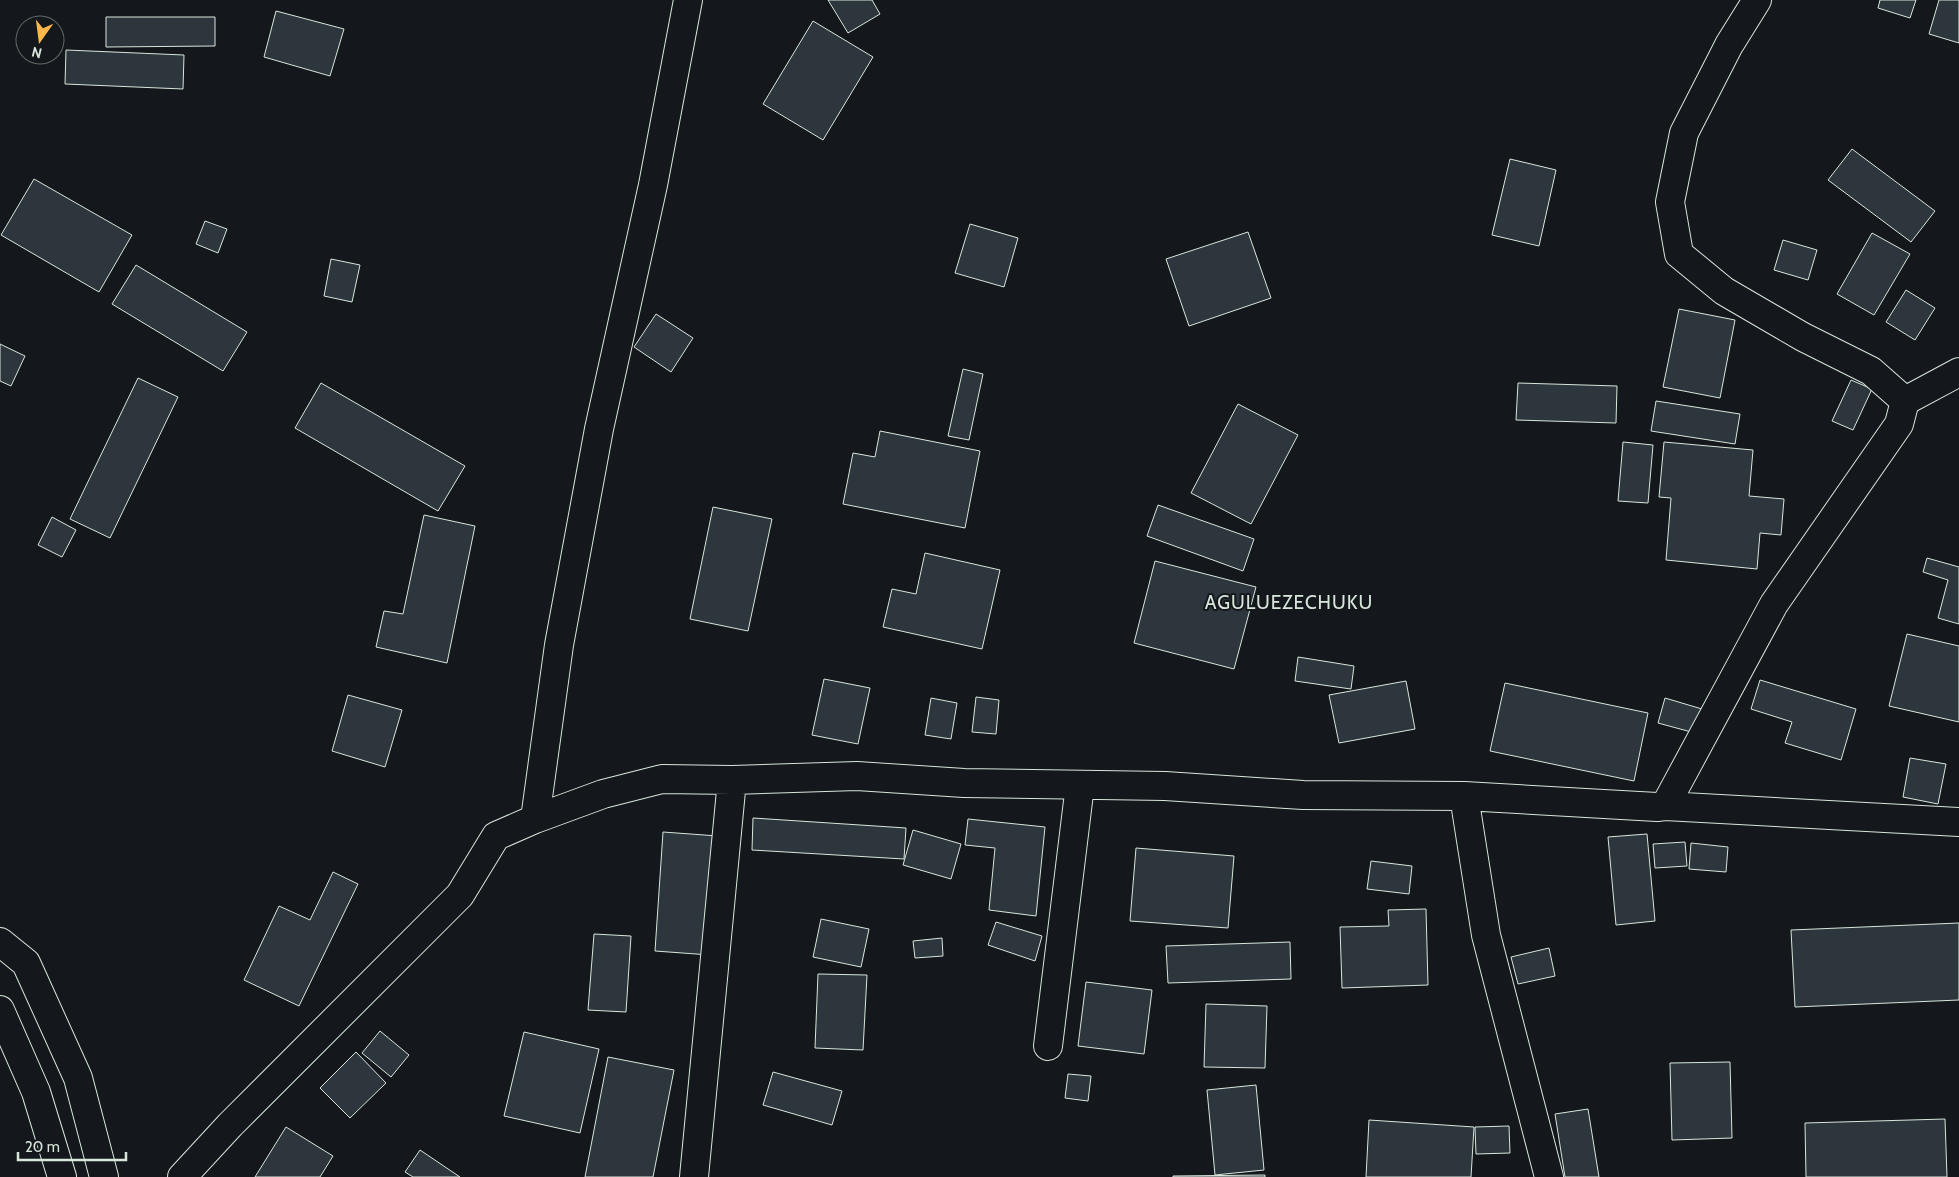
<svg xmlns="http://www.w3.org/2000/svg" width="1959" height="1177" font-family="Cabin,sans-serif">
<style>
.building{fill:#2c363c;stroke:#d8e6dc}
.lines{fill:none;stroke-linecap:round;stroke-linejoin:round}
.street-casing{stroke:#d8e6dc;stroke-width:30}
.primary-casing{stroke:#d8e6dc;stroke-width:30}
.street{stroke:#14181c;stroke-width:28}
.primary{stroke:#14181c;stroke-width:28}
.labels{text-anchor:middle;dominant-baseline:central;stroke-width:4;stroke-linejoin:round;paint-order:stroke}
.quarter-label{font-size:19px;letter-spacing:1px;fill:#d8e6dc;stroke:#14181c}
</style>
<rect width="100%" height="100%" fill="#14181c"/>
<path class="building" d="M 828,0 L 872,0 L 880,14 L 848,33 Z
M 1880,0 L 1916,0 L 1910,18 L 1878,8 Z
M 1939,0 L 1959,0 L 1959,43 L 1929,34 Z
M 276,11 L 344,29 L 330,76 L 264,57 Z
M 106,17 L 215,17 L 215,46 L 106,47 Z
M 813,21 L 873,57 L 823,140 L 763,104 Z
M 66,50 L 184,55 L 183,89 L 65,84 Z
M 1852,149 L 1935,211 L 1911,242 L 1828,180 Z
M 1510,159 L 1556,170 L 1539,246 L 1492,235 Z
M 34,179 L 132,235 L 99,292 L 1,235 Z
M 205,221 L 227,229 L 218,253 L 196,244 Z
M 970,224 L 1018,238 L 1004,287 L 955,273 Z
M 1248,232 L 1271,298 L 1189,326 L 1166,259 Z
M 1872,233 L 1910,254 L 1874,315 L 1837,294 Z
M 1783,240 L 1817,250 L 1808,280 L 1774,270 Z
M 331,259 L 360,265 L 352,302 L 324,296 Z
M 136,265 L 247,332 L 223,371 L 112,304 Z
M 1906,290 L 1935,308 L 1915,340 L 1886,322 Z
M 1679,309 L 1735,320 L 1720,398 L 1663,387 Z
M 656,314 L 693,338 L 671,372 L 634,347 Z
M 0,344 L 25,356 L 11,386 L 0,381 Z
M 963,369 L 983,374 L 969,440 L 948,436 Z
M 138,378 L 178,397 L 110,538 L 70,519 Z
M 1851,380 L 1872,389 L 1853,430 L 1832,421 Z
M 321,383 L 465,466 L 438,511 L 295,428 Z
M 1518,383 L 1617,386 L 1616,423 L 1516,420 Z
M 1656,401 L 1740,414 L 1735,444 L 1651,431 Z
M 1238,404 L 1298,435 L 1251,524 L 1191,493 Z
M 880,431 L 980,451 L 965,528 L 843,504 L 853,453 L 875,457 Z
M 1623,442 L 1653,445 L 1648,503 L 1618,501 Z
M 1664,442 L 1753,450 L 1749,496 L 1784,499 L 1781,535 L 1760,533 L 1757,569 L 1666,560 L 1671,498 L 1659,497 Z
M 1158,505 L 1254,539 L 1243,571 L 1147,536 Z
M 713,507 L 772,519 L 748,631 L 690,619 Z
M 424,515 L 475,526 L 447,663 L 376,647 L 384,611 L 403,614 Z
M 52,517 L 76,530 L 62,557 L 38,545 Z
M 925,553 L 1000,570 L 982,649 L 883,627 L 892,589 L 916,594 Z
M 1927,558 L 1959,567 L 1959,624 L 1938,618 L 1948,580 L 1923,572 Z
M 1155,561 L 1256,587 L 1234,669 L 1134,643 Z
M 1907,634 L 1959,646 L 1959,722 L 1889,706 Z
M 1298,657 L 1354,666 L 1351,689 L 1295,681 Z
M 824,679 L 870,688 L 858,744 L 812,735 Z
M 1760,680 L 1856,709 L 1841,760 L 1785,743 L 1792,722 L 1751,709 Z
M 1406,681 L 1415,729 L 1339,743 L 1329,695 Z
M 1505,683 L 1648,713 L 1634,781 L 1490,751 Z
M 348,695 L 402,710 L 385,767 L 332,751 Z
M 976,697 L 999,700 L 996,734 L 972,732 Z
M 931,698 L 957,703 L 951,739 L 925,735 Z
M 1665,698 L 1702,709 L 1695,733 L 1658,723 Z
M 1910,758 L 1946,764 L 1938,804 L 1903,797 Z
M 753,818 L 906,828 L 904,859 L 752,850 Z
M 968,819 L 1045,827 L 1036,916 L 989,910 L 995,848 L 965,845 Z
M 913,830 L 961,844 L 951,879 L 903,865 Z
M 663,832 L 718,836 L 710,955 L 655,951 Z
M 1647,834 L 1655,921 L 1616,925 L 1608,837 Z
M 1685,842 L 1687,866 L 1655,868 L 1653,844 Z
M 1691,843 L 1728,847 L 1726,872 L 1689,869 Z
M 1136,848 L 1234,856 L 1228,928 L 1130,921 Z
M 1371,861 L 1412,866 L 1409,894 L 1367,889 Z
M 333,872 L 358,884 L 299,1006 L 244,980 L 279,906 L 310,920 Z
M 1426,909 L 1428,985 L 1342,988 L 1340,927 L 1389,926 L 1388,910 Z
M 821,919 L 869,929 L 861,967 L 813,957 Z
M 996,922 L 1042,936 L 1035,961 L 988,945 Z
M 1959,923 L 1959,1000 L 1795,1007 L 1791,930 Z
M 594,934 L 631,936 L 626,1012 L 588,1010 Z
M 942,938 L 943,956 L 915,958 L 913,941 Z
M 1290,942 L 1291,979 L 1168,983 L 1166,946 Z
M 1549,948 L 1555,976 L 1518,984 L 1511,957 Z
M 818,974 L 867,975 L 863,1050 L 815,1048 Z
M 1086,982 L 1152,990 L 1144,1054 L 1078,1046 Z
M 1206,1004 L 1267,1006 L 1265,1068 L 1204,1067 Z
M 380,1031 L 409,1055 L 391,1077 L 362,1053 Z
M 524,1032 L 599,1049 L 580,1133 L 504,1116 Z
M 356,1052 L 386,1083 L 350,1118 L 320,1088 Z
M 608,1057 L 674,1070 L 653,1177 L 585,1177 Z
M 1730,1062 L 1732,1138 L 1672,1140 L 1670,1063 Z
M 773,1072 L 842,1091 L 832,1125 L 763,1105 Z
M 1068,1074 L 1091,1076 L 1088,1101 L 1065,1098 Z
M 1256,1085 L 1264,1170 L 1215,1175 L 1207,1090 Z
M 1588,1109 L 1599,1177 L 1565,1177 L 1555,1114 Z
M 1945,1119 L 1947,1177 L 1806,1177 L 1805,1123 Z
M 1369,1120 L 1474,1127 L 1471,1177 L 1366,1177 Z
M 1509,1126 L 1510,1153 L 1476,1154 L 1475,1127 Z
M 286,1127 L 333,1156 L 320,1177 L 255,1177 Z
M 420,1150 L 460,1177 L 413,1177 L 405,1172 Z
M 1265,1175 L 1265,1177 L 1173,1177 L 1173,1176 Z"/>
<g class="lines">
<defs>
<path id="street" d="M 1905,401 L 1959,372
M 1464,796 L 1486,935 L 1549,1177
M 1665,806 L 1774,604 L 1899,424 L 1905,401 L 1871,371 L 1803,337 L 1724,291 L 1679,254 L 1670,202 L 1684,133 L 1729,45 L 1757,0
M 535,819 L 559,645 L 599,429 L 653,185 L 688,0
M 1048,1046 L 1080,785
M 182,1177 L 230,1125 L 460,895 L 496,836 L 535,819 L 603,794 L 662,779 L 732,780 L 857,776 L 964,783 L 1165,786 L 1303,795 L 1464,796 L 1657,807 L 1665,806 L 1959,822
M 694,1177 L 732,780"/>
<path id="primary" d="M 0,942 L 26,963 L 78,1078 L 104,1177
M 0,1010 L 36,1092 L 62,1177"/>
</defs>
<use href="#street" class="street-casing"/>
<use href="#primary" class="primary-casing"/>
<use href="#street" class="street"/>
<use href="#primary" class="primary"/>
</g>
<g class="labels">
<g class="quarter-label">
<text x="1289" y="602">AGULUEZECHUKU</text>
</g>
</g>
<g transform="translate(40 40) rotate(194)"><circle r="24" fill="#14181c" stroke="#626a69"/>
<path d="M0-4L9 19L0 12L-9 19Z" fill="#ffb74d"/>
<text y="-8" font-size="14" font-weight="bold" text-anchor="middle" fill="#d8e6dc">N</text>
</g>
<path d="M18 1152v8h108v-8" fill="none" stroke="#d8e6dc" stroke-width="2.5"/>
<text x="25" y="1152" font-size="15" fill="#d8e6dc" stroke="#14181c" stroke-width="4" paint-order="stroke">20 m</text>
</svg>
